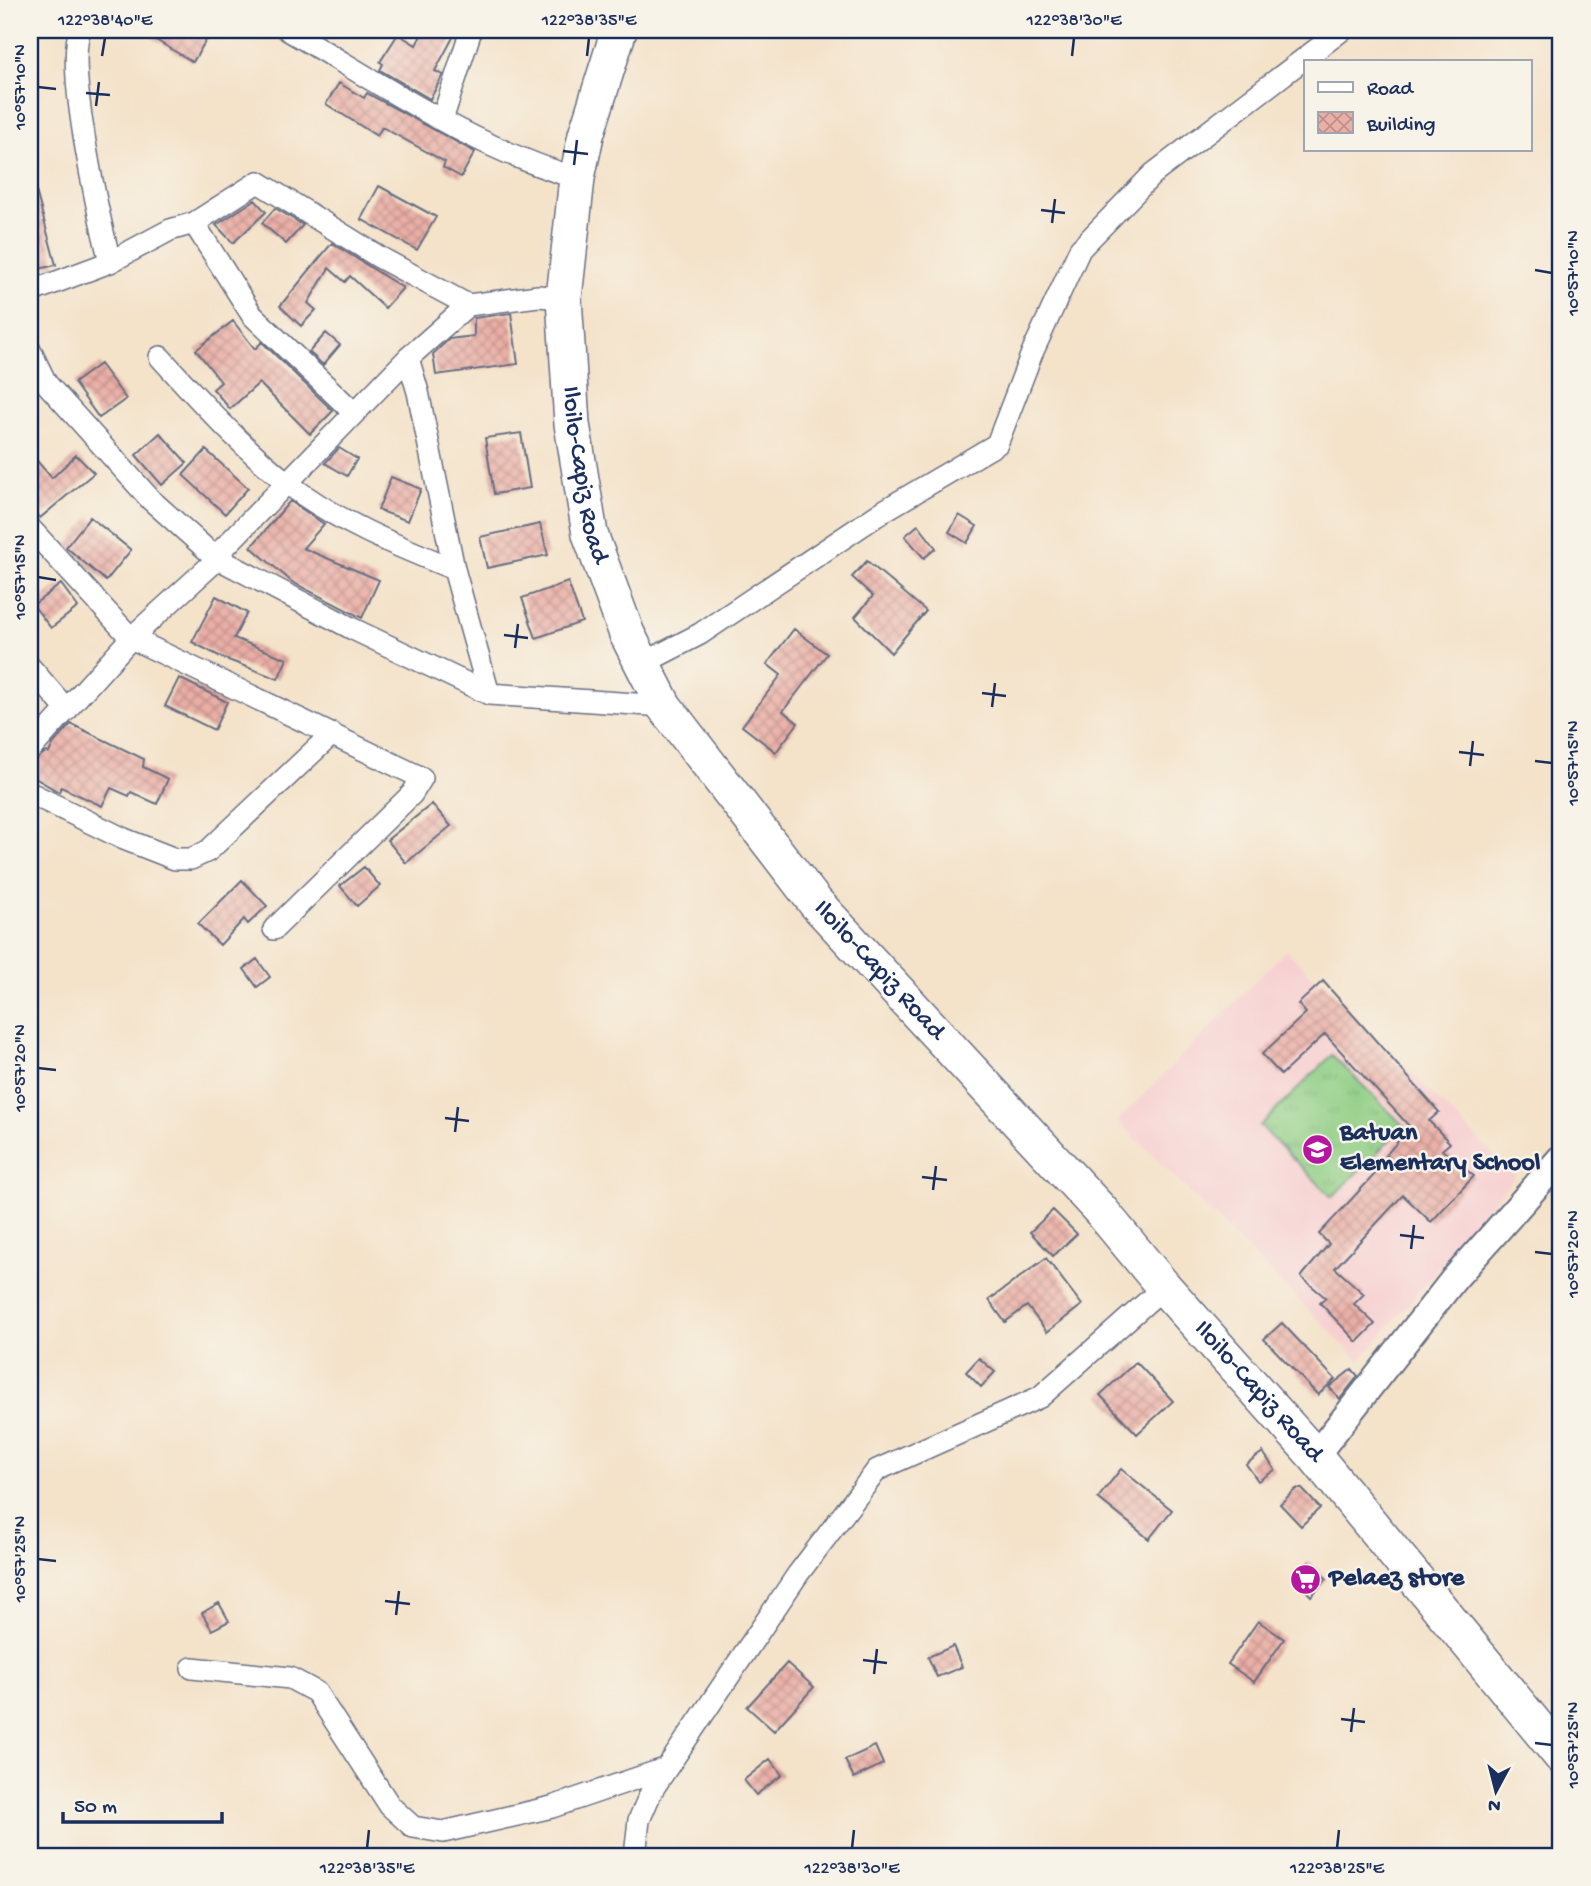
<svg xmlns="http://www.w3.org/2000/svg" width="1591" height="1886" font-family="'Gochi Hand',sans-serif">
<style>
.built{fill:#f7cfd1}
.grass{fill:url(#grass-tufts);stroke:#547e70;stroke-width:2}
.building{fill:url(#building-cross-hatch)}
.lines{fill:none;stroke-linecap:round;stroke-linejoin:round}
.minor-casing{stroke:#676e83;stroke-width:24}
.tertiary-casing{stroke:#676e83;stroke-width:30}
.trunk-casing{stroke:#676e83;stroke-width:38}
.minor{stroke:#fff;stroke-width:21}
.tertiary{stroke:#fff;stroke-width:26}
.trunk{stroke:#fff;stroke-width:35}
.ticks{fill:none;stroke:#1b2f5e;stroke-width:2.5}
.labels{text-anchor:middle;dominant-baseline:central;stroke-width:5;stroke-linejoin:round;paint-order:stroke}
.street-label{font-size:26px;fill:#1b2f5e;stroke:#f7f3e8}
.poi-label{font-size:26px;font-weight:bold;fill:#1b2f5e;stroke:#f7f3e8;text-anchor:start}
.neatline{fill:none;stroke:#1b2f5e;stroke-width:2.5}
.ticks-label{font-size:18px;text-anchor:middle;fill:#1b2f5e}
</style>
<defs>
<pattern id="grass-tufts" width="24" height="20" patternUnits="userSpaceOnUse" patternTransform="scale(1.75)"><rect width="24" height="20" fill="#8dcd83"/><path d="M3 7l-1-3M5 7V3M7 7l1-3M15 17l-1-3M17 17v-4M19 17l1-3" fill="none" stroke="#79b074"/></pattern>
<pattern id="building-cross-hatch" width="8" height="8" patternUnits="userSpaceOnUse" patternTransform="scale(1.75)"><rect width="8" height="8" fill="#ebafa6"/><path d="M0 0l8 8M0 8l8-8" fill="none" stroke="#be8f8a"/></pattern>
</defs>
<rect width="100%" height="100%" fill="#f7f3e8"/>
<filter id="ink" filterUnits="userSpaceOnUse"><feTurbulence type="fractalNoise" baseFrequency=".0143" numOctaves="2"/><feDisplacementMap in="SourceGraphic" scale="14" xChannelSelector="R" yChannelSelector="G"/><feConvolveMatrix kernelMatrix="1 2 1 2 8 2 1 2 1" color-interpolation-filters="sRGB"/></filter>
<filter id="wash" filterUnits="userSpaceOnUse"><feTurbulence type="fractalNoise" baseFrequency=".00686" numOctaves="4" result="noise"/><feDisplacementMap in="SourceGraphic" scale="28" xChannelSelector="R" yChannelSelector="G"/><feGaussianBlur stdDeviation="1.57" result="paint"/><feColorMatrix in="noise" values="0 0 0 0 0 0 0 0 0 0 0 0 0 0 0 0 0 1.4 0 .05"/><feComposite in="paint" operator="in"/></filter>
<g filter="url(#wash)">
<rect width="100%" height="100%" fill="#f4e2c9"/>
<path class="built" d="M 1286,950 L 1515,1176 L 1360,1361 L 1118,1121 Z"/>
<path class="grass" d="M 1332,1055 L 1404,1126 L 1332,1197 L 1260,1126 Z"/>
<g id="blocks">
<path class="building" d="M 139,30 L 212,30 L 193,62 Z
M 424,30 L 457,30 L 435,71 L 443,75 L 430,99 L 380,70 L 383,64 L 380,62 L 398,34 L 416,45 Z
M 339,83 L 364,98 L 367,93 L 475,152 L 461,177 L 443,167 L 445,162 L 382,127 L 377,136 L 326,104 Z
M 379,186 L 436,217 L 417,250 L 361,219 Z
M 35,187 L 56,265 L 30,271 L 30,188 Z
M 255,200 L 266,212 L 233,243 L 216,225 Z
M 275,208 L 303,225 L 286,244 L 262,223 Z
M 332,243 L 403,288 L 385,308 L 350,276 L 345,282 L 329,268 L 308,303 L 316,310 L 301,326 L 280,306 Z
M 511,313 L 518,364 L 436,375 L 433,354 L 449,339 L 474,336 L 474,318 Z
M 233,321 L 255,349 L 262,342 L 333,411 L 310,434 L 259,383 L 230,409 L 213,389 L 221,382 L 196,350 Z
M 326,333 L 340,345 L 323,365 L 309,352 Z
M 100,364 L 126,399 L 99,418 L 74,383 Z
M 160,433 L 187,463 L 162,485 L 136,455 Z
M 521,433 L 530,488 L 494,494 L 485,438 Z
M 339,448 L 357,459 L 347,476 L 325,463 Z
M 206,450 L 248,488 L 225,514 L 183,475 Z
M 30,453 L 52,478 L 76,455 L 94,473 L 40,518 L 30,507 Z
M 391,477 L 421,489 L 408,521 L 378,510 Z
M 290,501 L 324,524 L 303,548 L 379,580 L 362,618 L 292,582 L 251,547 Z
M 959,515 L 977,526 L 967,543 L 949,532 Z
M 90,517 L 131,550 L 106,581 L 66,547 Z
M 540,524 L 548,555 L 487,568 L 480,537 Z
M 918,525 L 936,548 L 924,558 L 905,536 Z
M 867,561 L 926,611 L 891,653 L 855,617 L 873,596 L 852,577 Z
M 568,582 L 582,622 L 536,638 L 522,598 Z
M 61,584 L 78,607 L 51,628 L 33,605 Z
M 216,596 L 247,613 L 234,638 L 287,659 L 278,679 L 223,658 L 192,642 Z
M 794,629 L 827,654 L 783,711 L 798,723 L 776,752 L 742,726 L 781,675 L 767,664 Z
M 179,678 L 227,702 L 214,730 L 165,706 Z
M 71,724 L 144,759 L 143,767 L 168,779 L 157,804 L 131,792 L 129,796 L 111,788 L 102,806 L 61,787 L 59,792 L 30,775 L 30,763 L 46,752 L 49,753 L 53,744 Z
M 432,804 L 451,826 L 406,863 L 387,840 Z
M 364,867 L 380,886 L 357,906 L 340,886 Z
M 242,880 L 267,906 L 248,924 L 244,919 L 220,945 L 198,924 Z
M 257,959 L 270,977 L 257,987 L 244,969 Z
M 1323,981 L 1439,1112 L 1429,1121 L 1450,1143 L 1442,1150 L 1474,1176 L 1431,1222 L 1403,1195 L 1335,1268 L 1364,1294 L 1354,1304 L 1375,1324 L 1357,1342 L 1320,1303 L 1326,1298 L 1301,1277 L 1329,1244 L 1319,1234 L 1390,1158 L 1386,1155 L 1410,1127 L 1325,1034 L 1281,1075 L 1262,1054 L 1306,1013 L 1298,1004 Z
M 1053,1210 L 1077,1234 L 1053,1256 L 1030,1232 Z
M 1046,1258 L 1082,1305 L 1047,1332 L 1027,1306 L 1005,1322 L 989,1300 Z
M 1282,1323 L 1335,1379 L 1318,1395 L 1264,1339 Z
M 979,1358 L 995,1372 L 981,1387 L 966,1372 Z
M 1136,1362 L 1173,1401 L 1137,1434 L 1100,1395 Z
M 1352,1369 L 1358,1376 L 1340,1399 L 1329,1387 Z
M 1263,1452 L 1275,1470 L 1258,1481 L 1246,1464 Z
M 1121,1469 L 1172,1510 L 1149,1539 L 1098,1498 Z
M 1296,1489 L 1302,1489 L 1320,1508 L 1301,1526 L 1280,1504 Z
M 1309,1562 L 1327,1579 L 1311,1596 L 1293,1578 Z
M 219,1603 L 229,1621 L 212,1630 L 202,1613 Z
M 1258,1621 L 1284,1639 L 1254,1682 L 1228,1664 Z
M 953,1646 L 962,1667 L 937,1677 L 928,1657 Z
M 787,1663 L 814,1687 L 774,1731 L 747,1707 Z
M 875,1746 L 883,1764 L 854,1778 L 845,1760 Z
M 770,1759 L 782,1775 L 756,1795 L 744,1780 Z"/>
</g>
</g>
<g filter="url(#ink)">
<use href="#blocks" fill-opacity="0" stroke="#676e83" stroke-width="2"/>
<g class="lines">
<defs>
<path id="minor" d="M 80,30 C 65,69 99,217 110,262
M 288,30 C 381,84 473,148 577,178
M 442,120 L 471,30
M 194,223 L 252,315 L 348,407 L 351,416
M 30,292 L 110,262 L 170,230 L 194,223 L 258,182 L 379,257 L 468,305
M 30,350 L 46,383 L 151,500 L 215,557 L 353,629 L 489,694 L 664,706
M 160,357 C 199,400 241,446 286,482 C 335,521 397,546 454,569
M 408,358 L 418,392 L 454,569 L 489,694
M 30,528 L 131,638 L 422,778 L 412,794 L 274,929
M 644,663 L 700,634 L 885,510 L 997,444 L 1032,353 L 1080,249 L 1153,174 L 1342,30
M 30,667 L 67,710
M 30,750 L 131,638 L 210,566 L 215,557 L 408,358 L 468,305 L 538,296 L 564,298
M 30,793 L 124,839 L 175,859 L 191,859 L 208,851 L 332,734
M 192,1668 L 290,1678 L 316,1692 L 390,1806 L 413,1827 L 443,1832 L 552,1807 L 667,1768
M 635,1856 L 639,1820 L 652,1790 L 798,1574 L 877,1470 L 1040,1397 L 1164,1287"/>
<path id="tertiary" d="M 1315,1456 L 1454,1279 L 1561,1158"/>
<g id="trunk">
<path id="s1" d="M 619,30 L 586,135 L 577,178 L 564,298 L 572,424 L 590,534 L 627,634 L 664,706 L 815,902 L 1102,1212 L 1164,1287 L 1315,1456 L 1561,1756"/>
</g>
</defs>
<use href="#minor" class="minor-casing"/>
<use href="#tertiary" class="tertiary-casing"/>
<use href="#trunk" class="trunk-casing"/>
<use href="#minor" class="minor"/>
<use href="#tertiary" class="tertiary"/>
<use href="#trunk" class="trunk"/>
</g>
</g>
<path class="ticks" d="M 102,56 L 105,38M 587,56 L 589,38M 1072,56 L 1074,38M 38,87 L 56,89M 86,93 L 110,95M 96,106 L 99,82M 563,151 L 588,154M 574,165 L 577,140M 1041,210 L 1065,213M 1052,223 L 1055,199M 1535,270 L 1552,273M 38,577 L 56,580M 504,635 L 528,638M 515,648 L 518,624M 982,693 L 1006,696M 992,707 L 995,683M 1459,752 L 1484,755M 1535,761 L 1552,763M 1470,766 L 1473,741M 38,1068 L 56,1070M 445,1118 L 469,1121M 455,1132 L 458,1107M 922,1177 L 947,1180M 933,1190 L 936,1166M 1400,1235 L 1424,1238M 1411,1249 L 1414,1225M 1535,1252 L 1552,1254M 38,1559 L 56,1561M 385,1601 L 410,1604M 396,1615 L 399,1591M 863,1660 L 887,1663M 874,1674 L 877,1649M 1341,1719 L 1365,1722M 1351,1732 L 1354,1708M 1535,1743 L 1552,1745M 367,1848 L 369,1830M 852,1848 L 854,1830M 1337,1848 L 1339,1830"/>
<defs>
<symbol id="school-disc" viewBox="-11 -11 22 22"><circle r="9.5" fill="#b5179e" stroke="#f7f3e8"/><path d="M0-5L7-2L0 1L-7-2ZM-4 1L0 2.5L4 1V4Q0 6-4 4Z" fill="#fff"/></symbol>
<symbol id="supermarket-disc" viewBox="-11 -11 22 22"><circle r="9.5" fill="#b5179e" stroke="#f7f3e8"/><path d="M-6-5.5h2.5l.6 2H6L4.5 2H-2.5L-4.4-4H-6ZM-1.5 3.2a1.3 1.3 0 1 0 .1 0ZM3 3.2a1.3 1.3 0 1 0 .1 0Z" fill="#fff"/></symbol>
</defs>
<g fill-rule="evenodd">
<use href="#school-disc" x="1300" y="1132" width="35" height="35"/>
<use href="#supermarket-disc" x="1288" y="1562" width="35" height="35"/>
</g>
<g class="labels">
<g class="street-label">
<text stroke="none"><textPath href="#s1" startOffset="453">Iloilo-Capiz Road</textPath></text>
<text stroke="none"><textPath href="#s1" startOffset="1041">Iloilo-Capiz Road</textPath></text>
<text stroke="none"><textPath href="#s1" startOffset="1608">Iloilo-Capiz Road</textPath></text>
</g>
<g class="poi-label">
<text x="1340" y="1134">Batuan<tspan x="1340" dy="30">Elementary School</tspan></text>
<text x="1329" y="1579">Pelaez store</text>
</g>
</g>
<rect width="1591" height="1886" fill="none" stroke="#f7f3e8" stroke-width="77"/>
<rect x="1304" y="60" width="228" height="91" fill="#f7f3e8" stroke="#9fa5b1" stroke-width="2"/>
<rect x="1318" y="82" width="35" height="10" fill="#ffffff" stroke="#9fa5b1" stroke-width="2"/>
<text x="1367" y="94" font-size="21" fill="#1b2f5e">Road</text>
<rect x="1318" y="112" width="35" height="21" fill="url(#building-cross-hatch)" stroke="#9fa5b1" stroke-width="2"/>
<text x="1367" y="130" font-size="21" fill="#1b2f5e">Building</text>
<g transform="translate(1496 1791) rotate(187)" stroke="#f7f3e8" stroke-width="5" paint-order="stroke">
<path d="M0-5L12 26L0 18L-12 26Z" fill="#1b2f5e"/>
<text y="-10" font-size="19" font-weight="bold" text-anchor="middle" fill="#1b2f5e">N</text>
</g>
<path d="M63 1812v10h159v-10" fill="none" stroke="#1b2f5e" stroke-width="3.5"/>
<text x="74" y="1812" font-size="21" fill="#1b2f5e" stroke="#f7f3e8" stroke-width="5" paint-order="stroke">50 m</text>
<rect x="38" y="38" width="1514" height="1810" class="neatline"/>
<g class="ticks-label">
<text x="105" y="25">122°38'40"E</text>
<text x="589" y="25">122°38'35"E</text>
<text x="1074" y="25">122°38'30"E</text>
<text transform="translate(19 87) rotate(-90)" y="6">10°57'10"N</text>
<text transform="translate(1572 273) rotate(-90)" y="6">10°57'10"N</text>
<text transform="translate(19 577) rotate(-90)" y="6">10°57'15"N</text>
<text transform="translate(1572 763) rotate(-90)" y="6">10°57'15"N</text>
<text transform="translate(19 1068) rotate(-90)" y="6">10°57'20"N</text>
<text transform="translate(1572 1254) rotate(-90)" y="6">10°57'20"N</text>
<text transform="translate(19 1559) rotate(-90)" y="6">10°57'25"N</text>
<text transform="translate(1572 1745) rotate(-90)" y="6">10°57'25"N</text>
<text x="367" y="1873">122°38'35"E</text>
<text x="852" y="1873">122°38'30"E</text>
<text x="1337" y="1873">122°38'25"E</text>
</g>
</svg>
